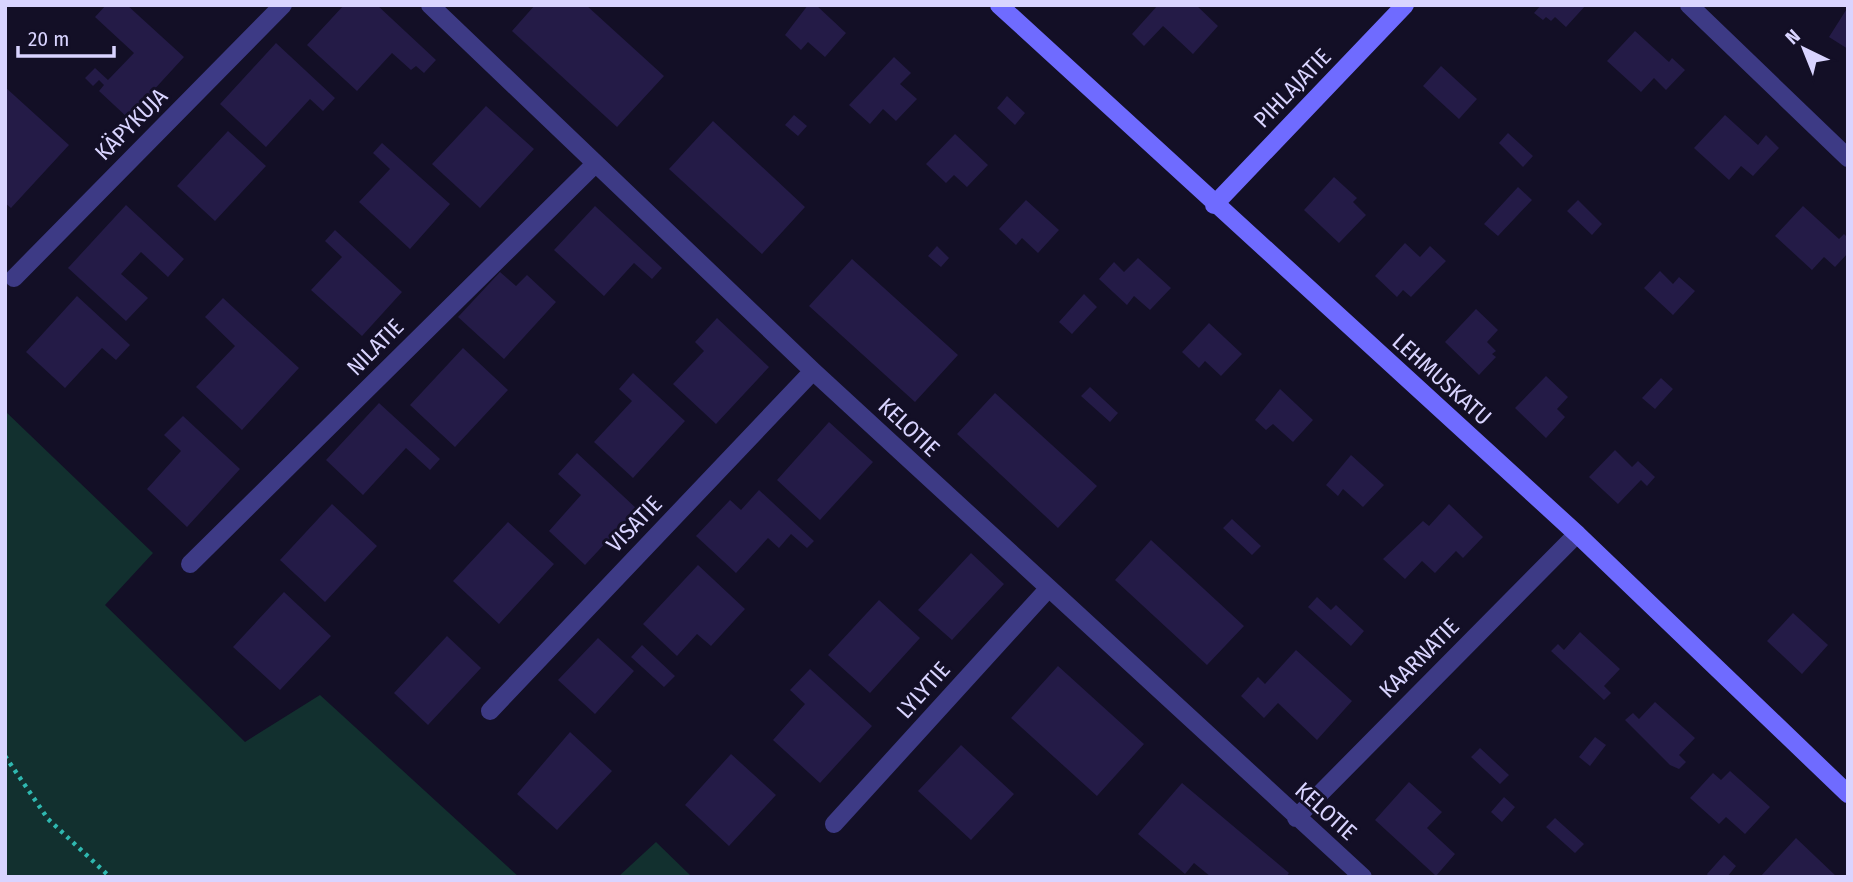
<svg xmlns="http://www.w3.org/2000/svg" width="1853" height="882" font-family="'Fira Sans Condensed',sans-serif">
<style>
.green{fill:#12302f}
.building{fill:#241b47}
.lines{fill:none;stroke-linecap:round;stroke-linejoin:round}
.path{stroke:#2fb8b0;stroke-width:4.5;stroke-dasharray:3.5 5;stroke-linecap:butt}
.street{stroke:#3d3a85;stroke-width:18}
.secondary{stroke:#6f6bff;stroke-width:18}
.labels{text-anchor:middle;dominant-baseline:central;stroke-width:6;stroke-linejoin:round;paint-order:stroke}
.street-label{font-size:23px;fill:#d9d4ff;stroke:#130f26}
</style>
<rect width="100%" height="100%" fill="#130f26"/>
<path class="green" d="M 5,411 L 153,553 L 105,605 L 245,742 L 320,695 L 519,877 L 5,877 Z
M 656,842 L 692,877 L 618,877 Z"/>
<path class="building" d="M 106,5 L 127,5 L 184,57 L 128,118 L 99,91 L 104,85 L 99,80 L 93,86 L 85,78 L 95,68 L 108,80 L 134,53 L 95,17 Z
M 344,5 L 377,5 L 436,60 L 424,73 L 416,66 L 411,70 L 392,53 L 357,91 L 307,45 Z
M 535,5 L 586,5 L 664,76 L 617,127 L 512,31 Z
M 808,5 L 816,5 L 846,33 L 825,57 L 808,42 L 801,50 L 785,35 Z
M 1158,5 L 1196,5 L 1218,26 L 1193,54 L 1163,26 L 1144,46 L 1132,34 Z
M 1541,5 L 1586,5 L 1566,27 L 1555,17 L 1551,21 L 1546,17 L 1543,20 L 1534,13 Z
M 1848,7 L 1848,49 L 1829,37 Z
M 1635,31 L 1669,62 L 1672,58 L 1685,70 L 1666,90 L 1654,78 L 1641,92 L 1607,61 Z
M 276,43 L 335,98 L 323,111 L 310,99 L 266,147 L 220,104 Z
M 894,57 L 911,73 L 900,84 L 917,99 L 896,121 L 883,109 L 870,124 L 849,105 Z
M 1441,66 L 1477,99 L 1459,119 L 1423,86 Z
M 5,87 L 69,145 L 11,208 L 5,203 Z
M 1007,96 L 1025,113 L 1015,125 L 997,108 Z
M 486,106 L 534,149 L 480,208 L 432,164 Z
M 794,115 L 807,126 L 798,136 L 785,125 Z
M 1725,115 L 1758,145 L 1766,135 L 1779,148 L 1753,176 L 1741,166 L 1729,180 L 1694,148 Z
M 713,121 L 805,207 L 762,254 L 669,169 Z
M 228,131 L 266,166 L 215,221 L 177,186 Z
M 1508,133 L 1533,156 L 1523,167 L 1499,143 Z
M 955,134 L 988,165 L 967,187 L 954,175 L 946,183 L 926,164 Z
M 382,143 L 450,204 L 410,249 L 359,202 L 390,169 L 373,153 Z
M 1334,177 L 1357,198 L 1353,202 L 1366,215 L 1339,243 L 1304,210 Z
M 1518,187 L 1532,200 L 1498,236 L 1484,224 Z
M 1026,200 L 1059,230 L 1038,253 L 1022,238 L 1016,245 L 999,229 Z
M 1578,200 L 1602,224 L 1592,235 L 1567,211 Z
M 126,205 L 184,259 L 168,277 L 141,252 L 121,274 L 148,298 L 126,321 L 68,268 Z
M 595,206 L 662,268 L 652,279 L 634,263 L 604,296 L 554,250 Z
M 1803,206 L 1839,239 L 1844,234 L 1848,238 L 1848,253 L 1835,267 L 1824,257 L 1812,270 L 1775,236 Z
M 335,230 L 402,292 L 362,336 L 311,290 L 342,257 L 325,241 Z
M 1405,243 L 1420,257 L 1430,246 L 1446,261 L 1411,297 L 1403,290 L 1397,297 L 1375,276 Z
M 937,246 L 949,258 L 941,267 L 928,256 Z
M 1138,258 L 1171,288 L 1150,310 L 1134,296 L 1127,305 L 1099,279 L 1114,262 L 1124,272 Z
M 852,259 L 958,355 L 915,402 L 809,306 Z
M 1660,271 L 1673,284 L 1679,277 L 1695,291 L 1673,315 L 1644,288 Z
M 500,272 L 516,286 L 527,275 L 556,302 L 504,359 L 458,317 Z
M 1084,294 L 1097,307 L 1072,334 L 1059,322 Z
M 77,296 L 130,345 L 116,360 L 102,348 L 65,388 L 26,352 Z
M 223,298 L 299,368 L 242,430 L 196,387 L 235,346 L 205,317 Z
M 1476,309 L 1498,330 L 1487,342 L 1496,351 L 1492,354 L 1496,357 L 1479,375 L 1445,342 Z
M 717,318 L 769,367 L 716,424 L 673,384 L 704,351 L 695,342 Z
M 1209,323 L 1242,354 L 1221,376 L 1205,361 L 1199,368 L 1182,352 Z
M 463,348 L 508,390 L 455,447 L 410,405 Z
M 633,373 L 685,421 L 633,478 L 594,442 L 632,401 L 619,389 Z
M 1546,376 L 1568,397 L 1557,409 L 1565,417 L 1546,438 L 1515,408 Z
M 1661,378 L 1673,389 L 1655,409 L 1642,398 Z
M 1090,387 L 1118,413 L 1110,422 L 1081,396 Z
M 1280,389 L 1313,420 L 1293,442 L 1273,424 L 1266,430 L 1255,420 Z
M 995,393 L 1097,486 L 1058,528 L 957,434 Z
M 379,403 L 440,459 L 430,470 L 406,448 L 363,495 L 326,460 Z
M 183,416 L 240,469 L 187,527 L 147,489 L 181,451 L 164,435 Z
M 829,422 L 873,462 L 820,520 L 777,480 Z
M 1615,450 L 1632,467 L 1638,461 L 1655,477 L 1647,486 L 1641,480 L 1618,504 L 1589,477 Z
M 577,453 L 637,509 L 585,565 L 549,531 L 581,495 L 558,474 Z
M 1351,455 L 1384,485 L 1363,507 L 1343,489 L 1338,496 L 1326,485 Z
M 759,490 L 814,541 L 807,548 L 791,534 L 779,548 L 768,538 L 736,573 L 696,536 L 730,500 L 741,510 Z
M 332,504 L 377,546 L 325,602 L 280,560 Z
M 1449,504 L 1483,537 L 1463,558 L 1456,551 L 1435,573 L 1422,561 L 1405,579 L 1383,559 L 1423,521 L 1429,526 Z
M 1232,519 L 1261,546 L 1252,555 L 1223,528 Z
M 508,522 L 554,564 L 499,624 L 453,581 Z
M 1151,540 L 1244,626 L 1207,665 L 1115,580 Z
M 971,553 L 1004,584 L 952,640 L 918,610 Z
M 698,565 L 745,609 L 711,646 L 697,634 L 677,656 L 643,624 Z
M 284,592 L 331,636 L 280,690 L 233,647 Z
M 1317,597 L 1331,610 L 1336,605 L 1364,631 L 1351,646 L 1308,607 Z
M 879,600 L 920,638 L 870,693 L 828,655 Z
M 1793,613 L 1828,645 L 1802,674 L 1767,641 Z
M 1580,632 L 1620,669 L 1604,686 L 1611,693 L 1604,700 L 1551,651 L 1558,644 L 1564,650 Z
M 447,636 L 481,668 L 428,725 L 394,693 Z
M 598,638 L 634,671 L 595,714 L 558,680 Z
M 642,645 L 675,676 L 664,687 L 631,657 Z
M 1296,650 L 1352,701 L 1317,740 L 1278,703 L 1264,718 L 1241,696 L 1258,677 L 1265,684 Z
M 1058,666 L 1144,744 L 1097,796 L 1011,718 Z
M 810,669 L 872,726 L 820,783 L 773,740 L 805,704 L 790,690 Z
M 1655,702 L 1695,738 L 1679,755 L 1686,762 L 1679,769 L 1670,765 L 1625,720 L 1633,713 L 1639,719 Z
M 570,732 L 612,771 L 557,830 L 517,794 Z
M 1595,737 L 1606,745 L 1590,766 L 1579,757 Z
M 961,745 L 1014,794 L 971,840 L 918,791 Z
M 1480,748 L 1509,775 L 1500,784 L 1471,757 Z
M 731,754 L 776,795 L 729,846 L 685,805 Z
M 1730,771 L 1770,807 L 1745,834 L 1726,817 L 1719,824 L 1690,798 L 1713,773 L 1721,780 Z
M 1409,782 L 1442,812 L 1427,828 L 1455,854 L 1436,876 L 1375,820 Z
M 1182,783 L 1289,873 L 1286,877 L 1211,877 L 1194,863 L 1185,874 L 1138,834 Z
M 1504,797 L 1515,807 L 1502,822 L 1491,812 Z
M 1555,818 L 1584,844 L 1575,853 L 1546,827 Z
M 1796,838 L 1837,877 L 1760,877 Z
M 1724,855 L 1736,866 L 1727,877 L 1709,877 L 1707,874 Z"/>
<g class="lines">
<path class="path" d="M 5,756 L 48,819 L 110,877"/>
<path class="street" d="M 430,5 L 813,371 L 1363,877
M 1689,5 L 1848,158
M 14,278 L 283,5
M 190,564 L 594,165
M 490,711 L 813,371
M 1296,818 L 1577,534
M 834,824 L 1048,589"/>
<path class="secondary" d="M 999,5 L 1577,534 L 1848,794
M 1214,205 L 1405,5"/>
</g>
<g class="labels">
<g class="street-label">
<text transform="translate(1292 88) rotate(-46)">PIHLAJATIE</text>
<text transform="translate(131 124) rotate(-45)">KÄPYKUJA</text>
<text transform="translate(375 347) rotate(-45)">NILATIE</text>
<text transform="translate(1442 379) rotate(42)">LEHMUSKATU</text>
<text transform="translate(909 427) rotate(43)">KELOTIE</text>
<text transform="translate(634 524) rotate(-46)">VISATIE</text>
<text transform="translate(1419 658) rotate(-45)">KAARNATIE</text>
<text transform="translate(923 690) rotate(-48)">LYLYTIE</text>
<text transform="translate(1326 811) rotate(42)">KELOTIE</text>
</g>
</g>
<rect width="1853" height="882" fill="none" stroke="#d9d4ff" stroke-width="14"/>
<g transform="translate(1804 49) rotate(317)" stroke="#130f26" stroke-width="5" paint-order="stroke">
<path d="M0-5L12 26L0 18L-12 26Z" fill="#d9d4ff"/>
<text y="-10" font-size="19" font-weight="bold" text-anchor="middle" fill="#d9d4ff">N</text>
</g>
<path d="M18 46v10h96v-10" fill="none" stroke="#d9d4ff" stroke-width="3.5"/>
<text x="28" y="46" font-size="21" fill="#d9d4ff" stroke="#130f26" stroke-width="5" paint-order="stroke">20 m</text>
</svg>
